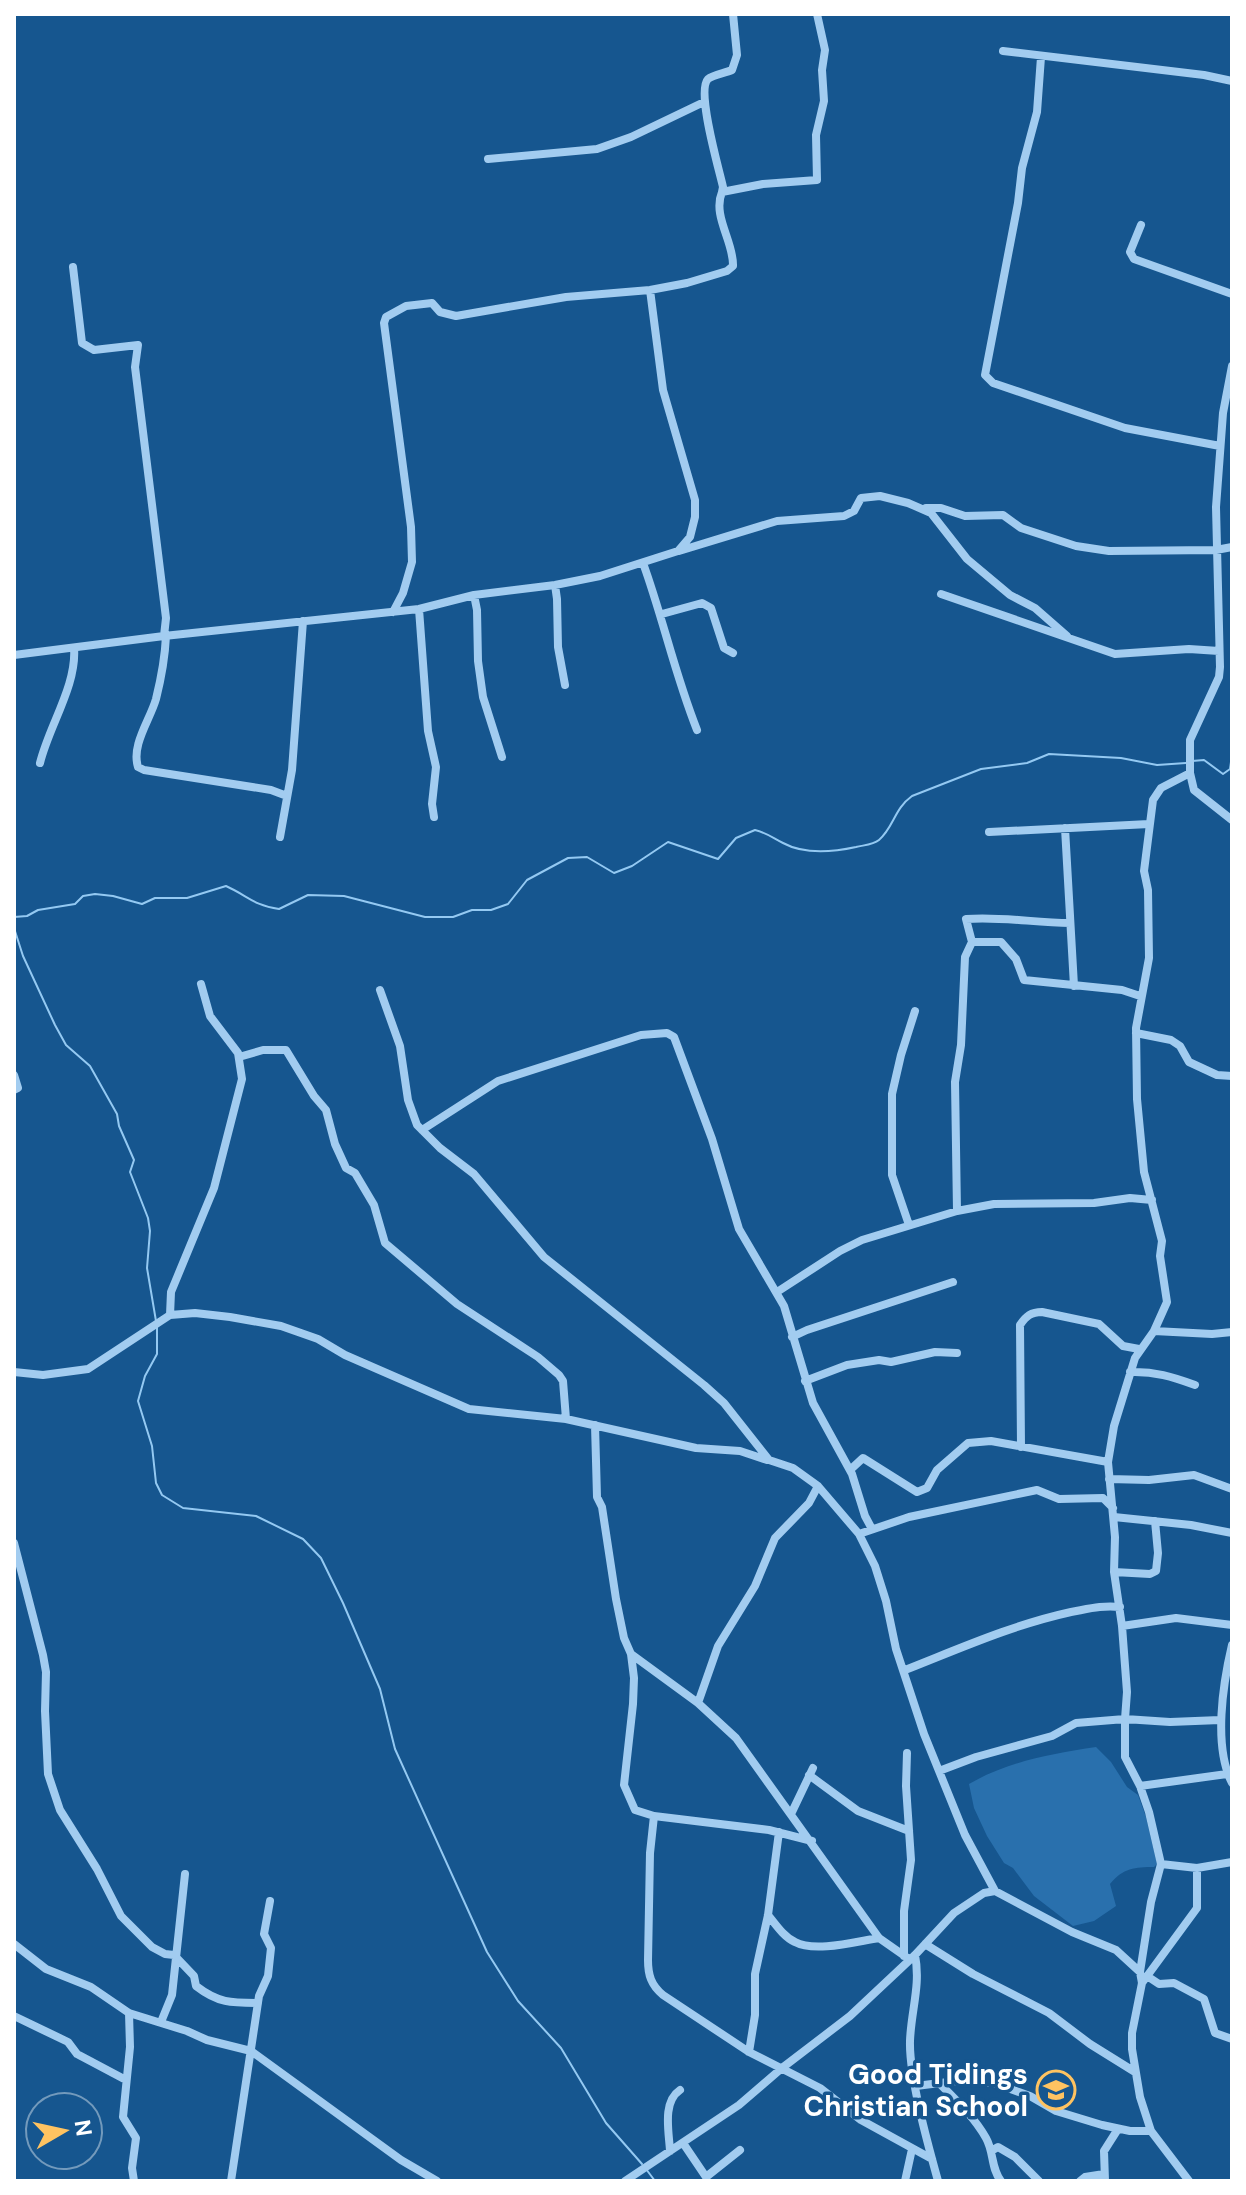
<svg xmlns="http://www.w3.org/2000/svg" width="1246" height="2195" font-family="'DM Sans',sans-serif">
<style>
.green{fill:#2970ad}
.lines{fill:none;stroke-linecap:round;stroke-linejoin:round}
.stream{stroke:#94c9f2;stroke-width:2}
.minor{stroke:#a2ccf0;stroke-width:8}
.labels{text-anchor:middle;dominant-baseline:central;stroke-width:7;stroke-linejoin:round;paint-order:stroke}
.poi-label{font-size:28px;font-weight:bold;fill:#fff;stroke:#16568f;text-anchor:end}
</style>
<rect width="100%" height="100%" fill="#16568f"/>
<path class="green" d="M 1096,1747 L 1111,1762 L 1127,1787 L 1138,1795 L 1146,1817 L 1157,1864 L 1154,1867 C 1135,1867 1123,1868 1110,1884 L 1116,1906 L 1094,1921 L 1073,1926 L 1034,1896 L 1013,1868 L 1004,1863 L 987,1836 L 974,1808 L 969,1784 C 1009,1761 1051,1754 1096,1747 Z"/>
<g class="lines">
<path class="stream" d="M 1192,761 L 1204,760 L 1223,774 L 1230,769 L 1232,755
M 14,917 L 27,916 L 38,910 L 75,904 L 83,896 L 95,894 L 113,896 L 142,904 L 155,898 L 187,898 L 226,886 C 248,896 253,905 279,909 L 308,895 L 344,896 L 425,917 L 453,917 L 472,910 L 491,910 L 508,904 L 527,880 L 568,858 L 587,857 L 614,873 L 632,866 L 668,842 L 718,859 L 736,838 L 755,830 C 767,833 773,838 783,843 C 805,855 833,852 856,847 C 864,845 873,845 879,840 C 894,827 894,809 912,796 L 981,769 L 1027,763 L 1049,754 L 1121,758 L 1157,765 L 1186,763
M 14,928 L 23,956 L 55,1025 L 66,1045 L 90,1066 L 117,1114 L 119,1126 L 134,1160 L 130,1172 L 148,1218 L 150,1231 L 147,1268 L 156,1321
M 157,1327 L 157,1354 L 145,1376 L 138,1401 L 152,1446 L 156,1483 L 162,1495 L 183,1508 L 256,1516 L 303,1539 L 321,1558 L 343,1603 L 380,1689 L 395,1749 L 487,1952 L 518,2001 L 561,2048 L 606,2123 L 642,2164
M 646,2169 L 655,2181"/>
<path class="minor" d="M 1003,51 L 1204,75 L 1232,81
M 1041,57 L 1037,112 L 1022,168 L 1018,203 L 985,375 L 993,383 L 1125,428 L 1220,446
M 488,159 L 597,149 L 631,137 L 704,102
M 722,192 L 723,187 C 719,169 696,91 708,79 C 713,75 725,73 732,70 L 737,55 L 733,14
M 1141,225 L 1130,252 L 1134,259 L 1232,294
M 73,267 L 82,343 L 94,350 L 138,345 L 135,367 L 166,618 L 164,636
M 1232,366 L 1223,413 L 1216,507 L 1220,667 L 1219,677 L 1190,740 L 1190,773 L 1194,790 L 1232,820
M 926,508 L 941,508 L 965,516 L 1003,515 L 1021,528 L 1076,546 L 1109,551 L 1216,550 L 1232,547
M 679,551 L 777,521 L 844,516 L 854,511 L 861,498 L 880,496 L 908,503 L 931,513 L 967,559 L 1010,595 L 1035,608 L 1067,636
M 643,563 C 663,618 675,675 697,730
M 555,585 L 557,599 L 558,647 L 565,685
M 941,594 L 1115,654 L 1189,649 L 1219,651
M 474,595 L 477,610 L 478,661 L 483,697 L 502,757
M 419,609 L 428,731 L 436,767 L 432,804 L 434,817
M 393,612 L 403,593 L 412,562 L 411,527 L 384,323 L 386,317 L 406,306 L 432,303 L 440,312 L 456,316 L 566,297 L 650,290 L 687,283 L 727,271 L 733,266 C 734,242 712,216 722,192 L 763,184 L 817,180 L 816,135 L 824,101 L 822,70 L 825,50 L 817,14
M 662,614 L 702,603 L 711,608 L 724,648 L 733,653
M 166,636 C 165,657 161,679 156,699 C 150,720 131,745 138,767 L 144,770 L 271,790 L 287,796
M 14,655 L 164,636 L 419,609 L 474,595 L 555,585 L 600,576 L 678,551 L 690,537 L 695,517 L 695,500 L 663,390 L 650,290
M 40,763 C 49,726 77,685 74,648
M 1190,773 L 1161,788 L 1153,800 L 1144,871 L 1148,890 L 1149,958 L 1136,1028 L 1137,1099 L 1144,1172 L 1162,1241 L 1160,1256 L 1167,1302 L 1154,1331 L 1135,1358 L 1114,1426 L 1108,1462 L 1115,1537 L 1114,1572 L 1122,1626 L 1127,1692 L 1125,1719 L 1170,1722 L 1220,1720
M 1065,828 L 1074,986
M 989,832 L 1149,824
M 280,837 L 292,770 L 303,621
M 972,942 L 1001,942 L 1016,959 L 1024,980 L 1122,990 L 1140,996
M 380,990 L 400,1046 L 408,1100 L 417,1125 L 440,1148 L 474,1174 L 544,1257 L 704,1385 L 724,1403 L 769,1460 L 793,1468 L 818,1486 L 859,1534 L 875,1566 L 886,1601 L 896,1649 L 924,1734 L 965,1835 L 995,1891
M 1136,1033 L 1171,1040 L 1180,1046 L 1189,1062 L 1217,1075 L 1232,1076
M 239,1057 L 263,1050 L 286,1050 L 314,1096 L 326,1110 L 335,1144 L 346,1168 L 355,1173 L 374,1205 L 385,1243 L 457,1304 L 538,1357 L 559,1375 L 563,1381 L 566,1419
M 14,1075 L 18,1088 L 14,1090
M 422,1130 L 498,1081 L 641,1035 L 667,1033 L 674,1037 L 712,1139 L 739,1229 L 784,1306 L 813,1403 L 852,1474 L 865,1516 L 872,1529
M 957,1211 L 955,1082 L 961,1045 L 965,957 L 972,942 L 966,919 C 1001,916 1035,923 1070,923
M 909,1225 L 892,1175 L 892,1094 L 901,1055 L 915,1011
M 777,1292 L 840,1251 L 862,1240 L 957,1211 L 994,1204 L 1094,1203 L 1130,1198 L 1152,1200
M 170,1315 L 171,1292 L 214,1188 L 242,1079 L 238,1053 L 210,1016 L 201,984
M 1154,1331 L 1212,1334 L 1232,1332
M 792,1337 L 807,1330 L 953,1282
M 14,1372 L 43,1375 L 88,1369 L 170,1315 L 195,1313 L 230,1317 L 281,1326 L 318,1339 L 345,1355 L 469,1409 L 566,1419 L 696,1448 L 740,1451 L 767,1460
M 1130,1372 C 1154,1371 1173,1377 1195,1385
M 805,1381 L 847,1365 L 879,1360 L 891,1362 L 935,1352 L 957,1353
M 595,1425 L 597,1497 L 602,1507 L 616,1599 L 624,1638 L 631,1654 L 698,1703 L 736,1738 L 879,1938 L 909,1959
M 1021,1447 L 1020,1325 C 1026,1316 1031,1312 1042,1312 L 1099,1324 L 1123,1346 L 1139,1349
M 850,1470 L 863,1458 L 917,1492 L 927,1488 L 937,1470 L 968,1443 L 991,1441 L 1108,1462
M 1109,1479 L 1149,1480 L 1194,1475 L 1232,1489
M 1114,1517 L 1191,1525 L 1232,1533
M 859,1534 L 909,1517 L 1037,1490 L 1059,1499 L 1103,1498 L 1113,1508
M 14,1543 L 43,1655 L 46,1672 L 45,1711 L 48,1774 L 60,1810 L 97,1869 L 121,1916 L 152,1947 L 165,1954 L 174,1955 L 194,1976 L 196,1986 C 218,2003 231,2003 258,2003
M 1114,1572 L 1150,1574 L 1156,1571 L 1158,1553 L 1155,1521
M 1122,1626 L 1176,1618 L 1232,1625
M 1232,1645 C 1223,1683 1213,1746 1232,1783
M 631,1654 L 634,1678 L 633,1704 L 624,1785 L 635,1810 L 654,1816 L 769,1830 L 812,1841
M 905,1670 C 961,1648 1012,1625 1071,1612 C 1088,1609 1102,1605 1120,1607
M 698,1703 L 718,1646 L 755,1586 L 775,1538 L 809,1503 L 818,1486
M 939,1771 L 976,1757 L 1052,1736 L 1076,1723 L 1125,1719 L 1125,1757 L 1140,1786 L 1149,1812 L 1161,1864 L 1151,1902 L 1140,1972
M 809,1775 L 858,1811 L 909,1831
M 1140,1786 L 1227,1774
M 792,1812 L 813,1768
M 654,1816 L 650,1853 L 648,1960 C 648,1975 651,1985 663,1995 L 749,2052 L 820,2088 L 861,2120 L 932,2159
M 1161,1864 L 1197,1868 L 1232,1862
M 768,1915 C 776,1925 784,1937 795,1942 C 815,1953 858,1941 879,1938
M 14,1944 L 46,1969 L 91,1987 L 129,2013 L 187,2031 L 207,2040 L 251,2051 L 401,2160 L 437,2181
M 925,1944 L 973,1974 L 1049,2013 L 1090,2044 L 1135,2072
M 915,1955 C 921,1985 911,2011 910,2041 C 909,2077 928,2145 938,2181
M 904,1956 L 904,1911 L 911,1860 L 906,1786 L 907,1753
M 1147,1976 L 1159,1984 L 1174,1983 L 1204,1999 L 1215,2033 L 1232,2039
M 1142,1983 L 1197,1908 L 1197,1868
M 129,2013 L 130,2047 L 123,2117 L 136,2138 L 132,2168 L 134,2181
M 14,2016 L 68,2042 L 77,2054 L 126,2080
M 161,2022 L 172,1995 L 185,1874
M 749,2052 L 755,2015 L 755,1974 L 768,1915 L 779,1832
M 939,2083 C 956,2100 974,2117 986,2138 C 994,2152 991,2169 1001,2181
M 916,2086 L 956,2081 L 994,2083 L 1030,2096 L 1056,2111 L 1102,2125 L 1130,2131 L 1151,2131
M 683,2143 L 706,2177 L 740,2150
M 670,2151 C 669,2132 662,2102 680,2090
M 991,2151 L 998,2147 L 1015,2157 L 1039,2181
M 231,2181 L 259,1996 L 268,1976 L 271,1948 L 264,1934 L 270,1901
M 625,2181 L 739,2105 L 782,2068 L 850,2016 L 915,1955 L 954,1913 L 984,1893 L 995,1891 L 1072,1932 L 1116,1950 L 1140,1972 L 1142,1983 L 1132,2033 L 1132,2049 L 1140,2097 L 1151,2131 L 1189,2181
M 905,2181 L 912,2149
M 1080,2181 L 1085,2177 L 1104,2174
M 1105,2181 L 1104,2151 L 1118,2129"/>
</g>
<defs>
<symbol id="school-ring" viewBox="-11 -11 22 22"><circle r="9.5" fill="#16568f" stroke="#ffc361" stroke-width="1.5"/><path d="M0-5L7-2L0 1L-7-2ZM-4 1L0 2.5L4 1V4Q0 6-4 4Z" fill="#ffc361"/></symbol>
</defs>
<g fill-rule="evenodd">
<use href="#school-ring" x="1034" y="2068" width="44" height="44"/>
</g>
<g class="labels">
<g class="poi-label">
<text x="1028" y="2074">Good Tidings<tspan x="1028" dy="32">Christian School</tspan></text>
</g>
</g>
<rect width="1246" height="2195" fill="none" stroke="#ffffff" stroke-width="32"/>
<g transform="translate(64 2131) rotate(81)"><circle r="38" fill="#16568f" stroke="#739abc" stroke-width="2"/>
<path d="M0-6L14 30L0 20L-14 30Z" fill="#ffc361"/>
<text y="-12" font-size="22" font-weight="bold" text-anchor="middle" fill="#ffffff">N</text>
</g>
</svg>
